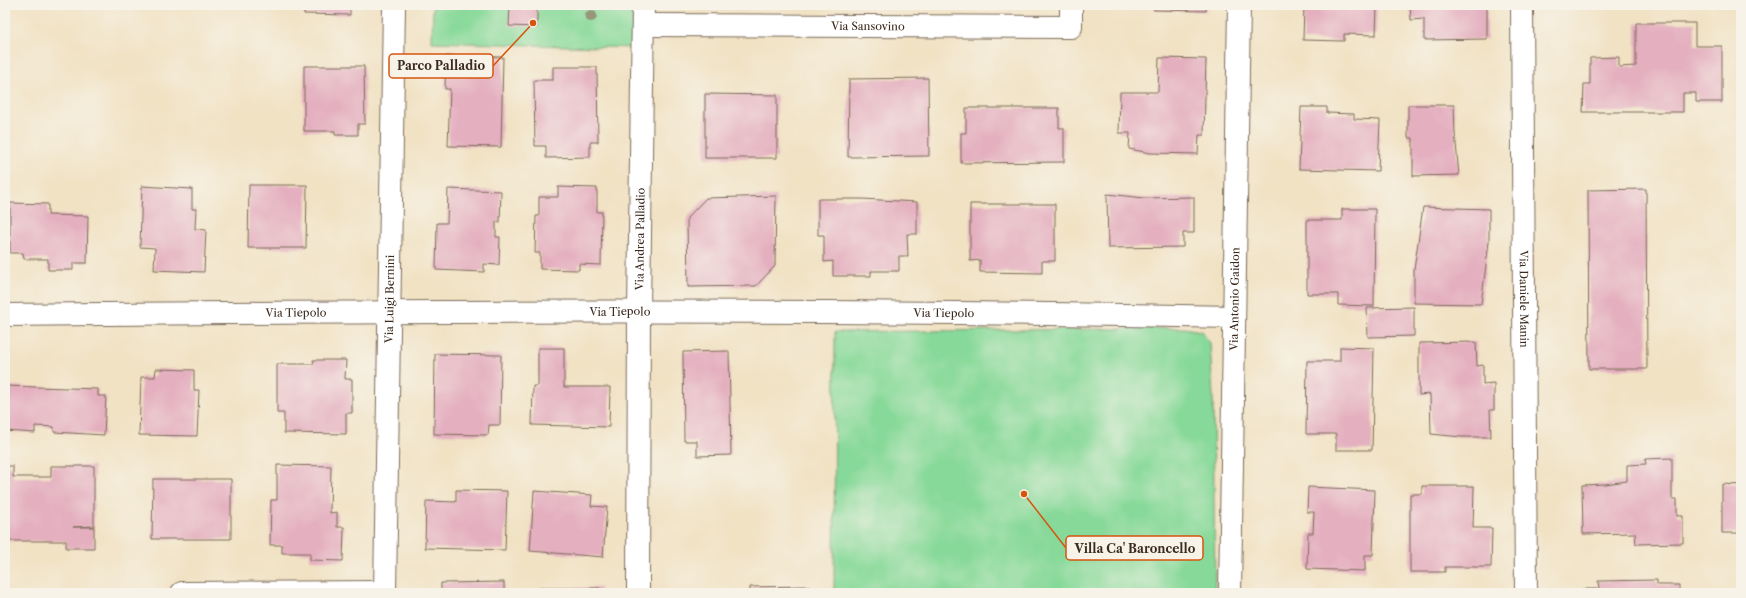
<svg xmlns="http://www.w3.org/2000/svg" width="1746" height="598" font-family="'Libre Caslon Text',serif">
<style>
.green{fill:#87d999;stroke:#61825c}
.building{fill:#e4afbf}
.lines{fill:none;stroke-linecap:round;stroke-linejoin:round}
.minor-casing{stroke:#7b6a58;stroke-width:24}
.minor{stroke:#fff;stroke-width:22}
.tree{fill:#97957a}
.labels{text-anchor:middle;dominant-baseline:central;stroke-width:3;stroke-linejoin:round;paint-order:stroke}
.street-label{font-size:11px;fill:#3b2a1e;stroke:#f7f3e8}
.leader{fill:none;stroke:#d7540e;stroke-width:1.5}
.callout-dot{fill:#d7540e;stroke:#f7f3e8;stroke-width:1.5}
.callout{fill:#f7f3e8;stroke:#d7540e;stroke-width:1.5}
.callout-label{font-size:12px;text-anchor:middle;font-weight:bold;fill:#3b2a1e}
</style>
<rect width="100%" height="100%" fill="#f7f3e8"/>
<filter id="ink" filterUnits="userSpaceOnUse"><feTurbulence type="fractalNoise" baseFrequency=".025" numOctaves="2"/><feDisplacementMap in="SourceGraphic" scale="8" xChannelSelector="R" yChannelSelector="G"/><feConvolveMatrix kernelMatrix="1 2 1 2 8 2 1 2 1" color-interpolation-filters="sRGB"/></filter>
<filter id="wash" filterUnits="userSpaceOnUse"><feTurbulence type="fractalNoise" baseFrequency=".012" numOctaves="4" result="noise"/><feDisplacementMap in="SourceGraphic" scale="16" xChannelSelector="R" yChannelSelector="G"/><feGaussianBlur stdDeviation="0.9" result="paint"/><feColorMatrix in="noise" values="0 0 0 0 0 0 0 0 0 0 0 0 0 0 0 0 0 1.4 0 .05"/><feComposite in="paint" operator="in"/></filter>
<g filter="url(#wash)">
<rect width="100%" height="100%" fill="#f1e2c4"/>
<path class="green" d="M 433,5 L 634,5 L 634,48 L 432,42 Z
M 1184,328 L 1201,331 L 1210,343 L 1213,396 L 1215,593 L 834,593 L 835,332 Z"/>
<g id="blocks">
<path class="building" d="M 304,5 L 350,5 L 350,15 L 304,14 Z
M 510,5 L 537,5 L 537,27 L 509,26 Z
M 1154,5 L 1206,5 L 1206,11 L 1154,10 Z
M 1304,5 L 1377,5 L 1376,35 L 1344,34 L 1344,41 L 1303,40 Z
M 1410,5 L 1487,5 L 1487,39 L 1424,40 L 1424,19 L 1411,20 Z
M 1636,23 L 1695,23 L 1695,46 L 1722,46 L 1722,102 L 1696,102 L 1696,93 L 1683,93 L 1683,112 L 1583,112 L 1584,84 L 1590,84 L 1590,58 L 1619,57 L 1619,67 L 1636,66 Z
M 446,56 L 503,57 L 501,147 L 448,146 L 450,89 L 445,89 Z
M 1159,58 L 1206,59 L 1204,135 L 1199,135 L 1198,154 L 1150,153 L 1129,149 L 1130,133 L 1119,133 L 1120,92 L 1158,92 Z
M 304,66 L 364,66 L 365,124 L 358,124 L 358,135 L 335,135 L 335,131 L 304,131 Z
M 553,67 L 597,67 L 598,142 L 590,142 L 590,157 L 546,158 L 546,146 L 535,146 L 534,80 L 553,80 Z
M 928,78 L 929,156 L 848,157 L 849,79 Z
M 705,94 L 777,95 L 777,158 L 705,158 Z
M 1408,105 L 1454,105 L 1455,133 L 1459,175 L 1413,176 L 1413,138 L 1408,138 Z
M 1301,107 L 1327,107 L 1327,113 L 1354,114 L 1354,119 L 1380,120 L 1378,171 L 1299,169 Z
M 966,108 L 1059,108 L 1059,128 L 1064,128 L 1064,162 L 961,163 L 961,133 L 966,133 Z
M 249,185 L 307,185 L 306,248 L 248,248 Z
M 142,186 L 192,189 L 192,209 L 196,209 L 195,229 L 206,230 L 204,272 L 154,270 L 155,248 L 140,247 Z
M 558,187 L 597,188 L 597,212 L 602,212 L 601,265 L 579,264 L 579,270 L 540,269 L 540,253 L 535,253 L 536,216 L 539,216 L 539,197 L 558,197 Z
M 448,189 L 501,191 L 500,223 L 496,222 L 496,237 L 500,237 L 499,265 L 484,264 L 484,272 L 436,270 L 437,223 L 447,223 Z
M 1646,189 L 1647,369 L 1589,369 L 1588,190 Z
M 1107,194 L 1144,198 L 1194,197 L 1194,233 L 1183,233 L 1183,247 L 1108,248 Z
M 776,196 L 775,266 L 756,286 L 688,287 L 687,218 L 706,198 Z
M 818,199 L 862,199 L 917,202 L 917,234 L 907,234 L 908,256 L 899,256 L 899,271 L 871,271 L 871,276 L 833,276 L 833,261 L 824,262 L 824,235 L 818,235 Z
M 10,203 L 48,204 L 48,215 L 88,216 L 87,263 L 73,263 L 73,270 L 48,270 L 48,259 L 24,259 L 23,253 L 10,253 Z
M 970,204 L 1055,204 L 1055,261 L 1042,261 L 1042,273 L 980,272 L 980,260 L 970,261 Z
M 1423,207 L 1489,209 L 1489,242 L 1481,304 L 1414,303 L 1414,270 Z
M 1342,209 L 1375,209 L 1374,306 L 1338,305 L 1338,294 L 1307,294 L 1307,220 L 1342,220 Z
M 1414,307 L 1414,336 L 1368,337 L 1367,308 Z
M 1476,342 L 1477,366 L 1483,365 L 1483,384 L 1494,383 L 1494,410 L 1490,410 L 1491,437 L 1461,437 L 1431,434 L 1430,394 L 1419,395 L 1419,343 Z
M 1340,347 L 1374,348 L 1372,450 L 1336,450 L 1336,434 L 1306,434 L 1307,361 L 1340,361 Z
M 538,348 L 564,348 L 564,387 L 610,387 L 609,427 L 532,425 L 533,386 L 538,386 Z
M 729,351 L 731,455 L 697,456 L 697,441 L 684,441 L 683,352 Z
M 435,354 L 501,355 L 500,425 L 489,425 L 488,435 L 434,434 Z
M 313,360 L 346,360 L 345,379 L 352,379 L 352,413 L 346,413 L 346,434 L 284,433 L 284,413 L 277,413 L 277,364 L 314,364 Z
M 156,369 L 194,370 L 194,390 L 199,390 L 197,436 L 139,435 L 141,377 L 155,377 Z
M 5,386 L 98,389 L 98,396 L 106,396 L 104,435 L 54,432 L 54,427 L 35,426 L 35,433 L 5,431 Z
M 1672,458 L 1672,499 L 1677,499 L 1677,516 L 1683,516 L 1683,543 L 1636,544 L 1635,533 L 1583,534 L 1582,485 L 1605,484 L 1627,481 L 1627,465 L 1646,464 L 1645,459 Z
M 277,465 L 331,466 L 330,513 L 337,512 L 337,527 L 344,527 L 343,561 L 310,560 L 310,553 L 282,553 L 282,545 L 270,545 L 271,500 L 277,500 Z
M 5,466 L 13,466 L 13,477 L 51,477 L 51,466 L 94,466 L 94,526 L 73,527 L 94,527 L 94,548 L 66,548 L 66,541 L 5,541 Z
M 153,479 L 231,479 L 231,539 L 152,539 Z
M 1722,484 L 1741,485 L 1741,533 L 1722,533 Z
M 1422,486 L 1474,486 L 1473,528 L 1492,528 L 1491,567 L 1445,567 L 1445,572 L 1410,572 L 1410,494 L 1422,494 Z
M 1308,487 L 1375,490 L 1373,555 L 1365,555 L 1365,571 L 1307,569 L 1308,533 L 1313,533 L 1314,512 L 1307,512 Z
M 456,490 L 507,491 L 505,550 L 425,548 L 426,501 L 456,502 Z
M 534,491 L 592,495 L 591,506 L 607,507 L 603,557 L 530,551 Z
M 1657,580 L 1657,585 L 1679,585 L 1679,593 L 1582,593 L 1582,589 L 1599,589 L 1598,581 Z
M 504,582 L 504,593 L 441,593 L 441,583 Z
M 809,586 L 809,593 L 750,593 L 750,587 Z
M 539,588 L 600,588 L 600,593 L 539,593 Z"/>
</g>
</g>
<g filter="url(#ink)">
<use href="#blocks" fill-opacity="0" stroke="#7b6a58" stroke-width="1"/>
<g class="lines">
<defs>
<g id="minor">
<path id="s1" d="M 1522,5 L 1526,593"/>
<path id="s2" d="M 643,25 L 1071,27 L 1071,5"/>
<path id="s3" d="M 5,315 C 415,311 824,309 1234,317"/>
<path d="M 182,593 L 385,592"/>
<path id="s4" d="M 385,593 L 394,5"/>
<path id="s5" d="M 638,593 L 639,311 L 643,5"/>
<path id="s6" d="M 1230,593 L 1239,5"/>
</g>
</defs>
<use href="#minor" class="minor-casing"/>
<use href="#minor" class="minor"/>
</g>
<circle class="tree" cx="591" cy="16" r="6"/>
</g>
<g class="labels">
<g class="street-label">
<text stroke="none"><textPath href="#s2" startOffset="225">Via Sansovino</textPath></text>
<text stroke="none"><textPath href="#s5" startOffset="354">Via Andrea Palladio</textPath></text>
<text stroke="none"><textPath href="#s4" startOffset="294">Via Luigi Bernini</textPath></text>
<text stroke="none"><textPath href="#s6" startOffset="294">Via Antonio Gaidon</textPath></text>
<text stroke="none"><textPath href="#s1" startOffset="294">Via Daniele Manin</textPath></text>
<text stroke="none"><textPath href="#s3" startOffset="615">Via Tiepolo</textPath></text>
<text stroke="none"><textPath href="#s3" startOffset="291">Via Tiepolo</textPath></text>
<text stroke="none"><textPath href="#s3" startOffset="939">Via Tiepolo</textPath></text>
</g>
</g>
<path class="leader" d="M533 23L493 66M1024 494L1066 548"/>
<g class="callout-dot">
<circle cx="533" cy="23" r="4"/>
<circle cx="1024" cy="494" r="4"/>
</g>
<g class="callout">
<rect x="389" y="54" width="104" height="24" rx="4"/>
<rect x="1066" y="536" width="137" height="24" rx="4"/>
</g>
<g class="callout-label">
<text x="441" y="70">Parco Palladio</text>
<text x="1135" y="553">Villa Ca' Baroncello</text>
</g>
<rect width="1746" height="598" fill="none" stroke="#f7f3e8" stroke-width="20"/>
</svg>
